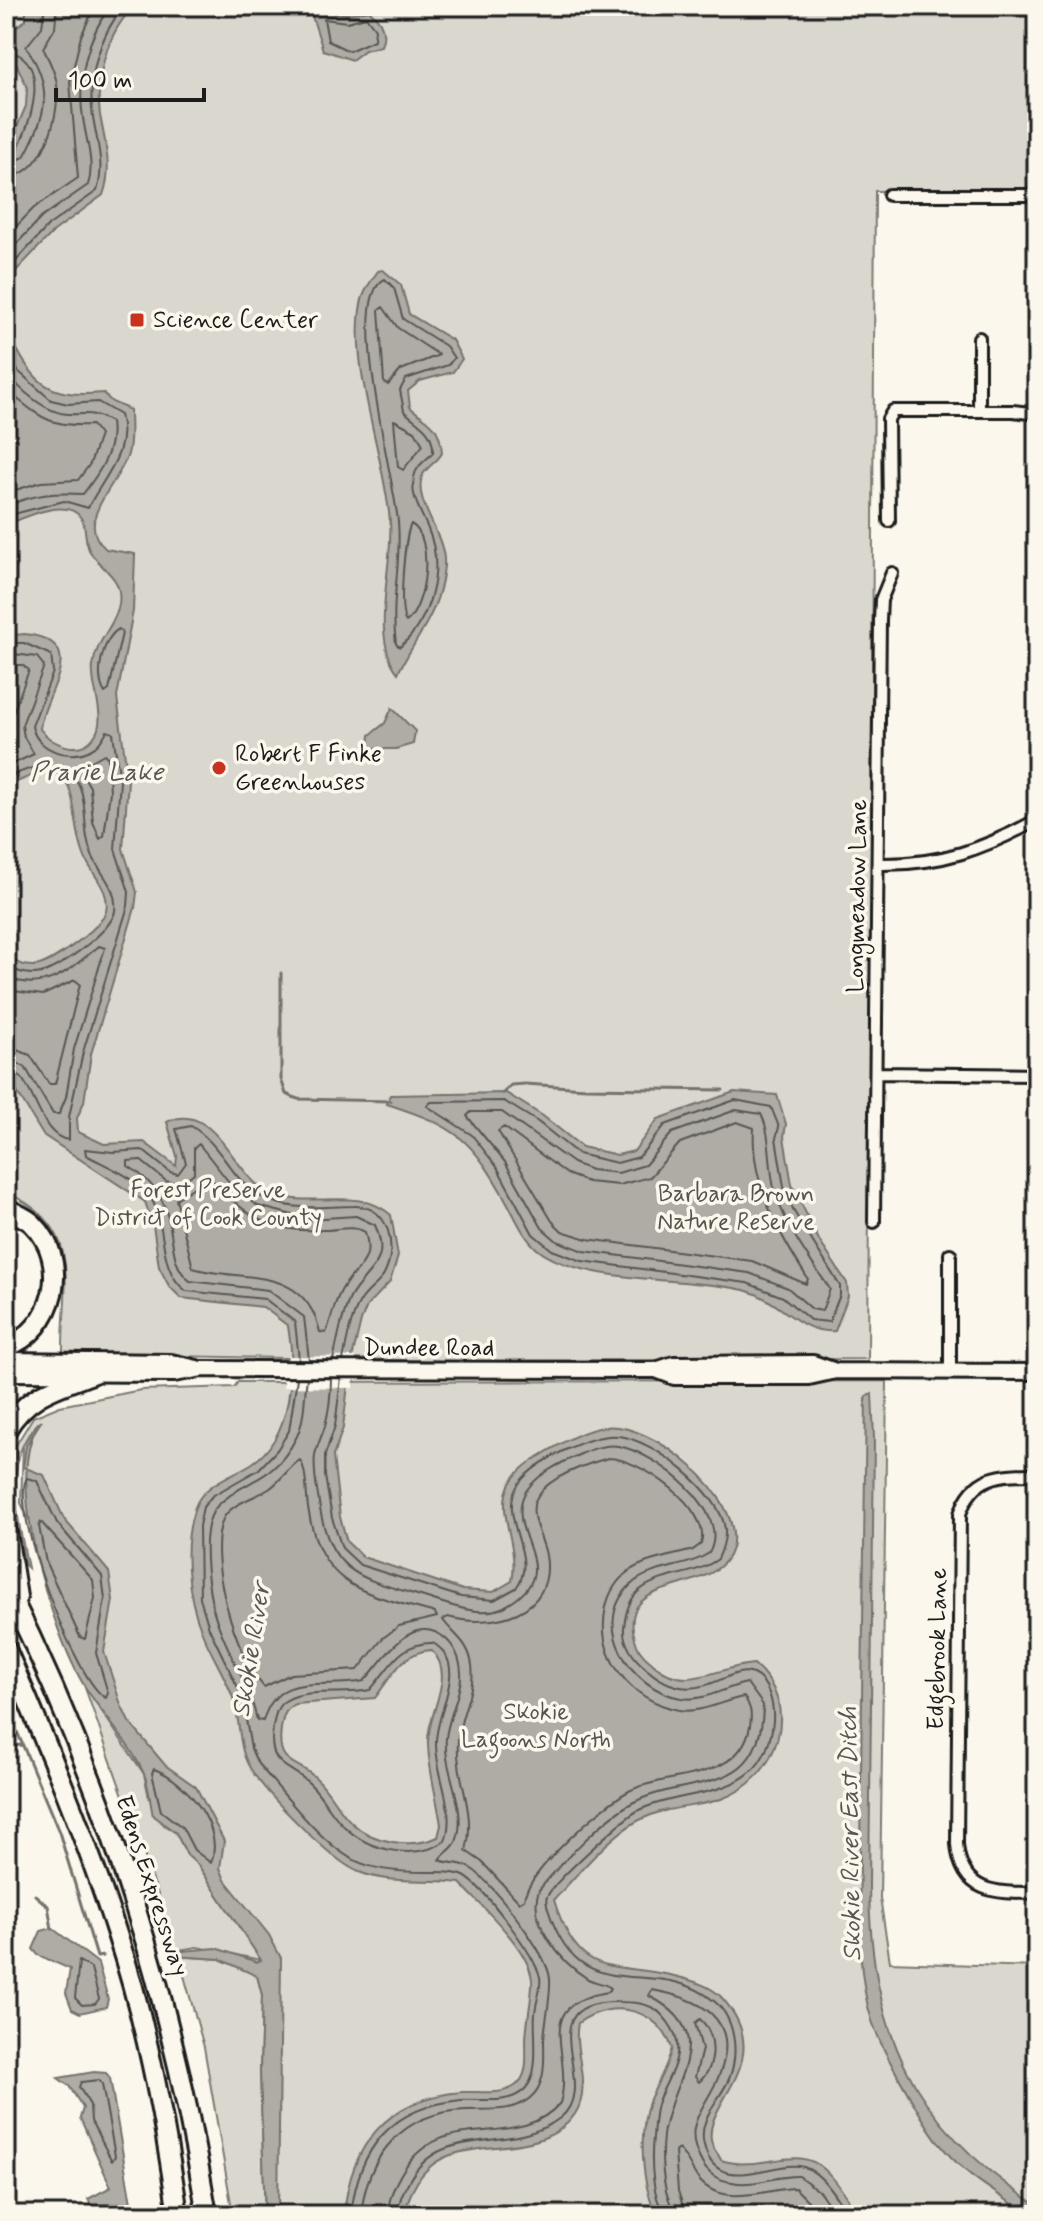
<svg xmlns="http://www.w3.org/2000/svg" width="1043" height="2221" font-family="Mynerve,sans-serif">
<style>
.green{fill:#dad7ce;stroke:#7b7a75;stroke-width:2}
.water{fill:#afaca5;stroke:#74726e;stroke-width:2;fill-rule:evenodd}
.pier{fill:#fbf7ec}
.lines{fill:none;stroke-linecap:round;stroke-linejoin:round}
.shore{stroke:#575653;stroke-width:2}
.stream{stroke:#74726e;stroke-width:3}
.street-casing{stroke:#1c1c1c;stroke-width:16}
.secondary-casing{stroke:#1c1c1c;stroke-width:20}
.highway-casing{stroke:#1c1c1c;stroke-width:24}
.street{stroke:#fbf7ec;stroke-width:10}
.secondary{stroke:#fbf7ec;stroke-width:14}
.highway{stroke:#fbf7ec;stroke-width:18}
.poi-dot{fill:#c8321e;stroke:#fbf7ec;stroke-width:3}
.labels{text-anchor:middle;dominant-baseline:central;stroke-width:7;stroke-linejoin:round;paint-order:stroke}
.poi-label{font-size:24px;fill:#1c1c1c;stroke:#fbf7ec;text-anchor:start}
.street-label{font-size:24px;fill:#1c1c1c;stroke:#fbf7ec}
.park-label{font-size:24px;fill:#555451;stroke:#fbf7ec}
.water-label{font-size:26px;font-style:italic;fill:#575653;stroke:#fbf7ec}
</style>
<rect width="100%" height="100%" fill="#fbf7ec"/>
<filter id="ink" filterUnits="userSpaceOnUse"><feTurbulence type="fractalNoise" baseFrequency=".0125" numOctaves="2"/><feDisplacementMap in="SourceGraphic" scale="16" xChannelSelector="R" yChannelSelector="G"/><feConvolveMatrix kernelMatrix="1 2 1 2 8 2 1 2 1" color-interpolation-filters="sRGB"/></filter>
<g filter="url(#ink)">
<path class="green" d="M 6,6 L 1037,6 L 1037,190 L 875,191 L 868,1359 L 450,1361 L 63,1354 C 62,1279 86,1229 6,1192 Z
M 887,1381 L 880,1898 L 890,1962 L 1037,1967 L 1037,2215 L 273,2215 L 275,1980 L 147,1761 L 21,1503 L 23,1445 L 39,1422 C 0,1459 19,1522 28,1568 L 25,1565 L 15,1514 L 12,1471 L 16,1445 L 33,1417 L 60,1406 L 141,1390 L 234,1387 L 238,1382 Z
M 84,1685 L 144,1774 L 149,1798 L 164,1825 L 176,1833 L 187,1855 L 198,1865 L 261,1960 L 197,1947 L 173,1951 L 160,1900 Z
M 174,1956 L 220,1959 L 257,1975 L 262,1995 L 260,2072 L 265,2215 L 233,2215 L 204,2047 L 181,1965 Z"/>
<path class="water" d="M 26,6 L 135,6 C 107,31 95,78 100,115 C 105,143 113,168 103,195 L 54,231 L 14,273 L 6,289 L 6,153 L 26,106 L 27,88 L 17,65 L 6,57 L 6,34 L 26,20 Z
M 319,9 L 347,14 L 369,10 C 381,20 387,32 381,46 L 365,50 L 352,60 L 323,50 L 311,13 Z
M 383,270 L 401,285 L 409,314 L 452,340 L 462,359 L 453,372 L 420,381 L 408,391 L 410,407 C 428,423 440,423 442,453 C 437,463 425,467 422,477 C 413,503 447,536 444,566 C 440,612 418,634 398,673 C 369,638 394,563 390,522 C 385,458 349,366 361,304 C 363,292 371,281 378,271 Z
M 6,329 C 33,380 42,399 103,393 L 112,402 L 130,410 C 130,424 132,440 128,454 C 119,484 72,521 106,549 L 135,554 L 133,611 L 117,697 L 128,781 L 123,849 L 137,892 L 135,908 L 91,1054 L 84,1102 L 77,1118 L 78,1132 L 104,1144 L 144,1142 L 176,1166 L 177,1156 L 167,1122 C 213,1099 233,1173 266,1191 C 308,1212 355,1184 391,1215 L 398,1256 L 390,1282 L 367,1306 L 361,1321 L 350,1367 L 343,1428 L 333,1456 L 340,1517 L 347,1542 L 363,1557 L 463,1590 L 493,1592 L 512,1581 C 522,1531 476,1494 538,1457 C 557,1446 581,1430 604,1427 C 651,1420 745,1497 732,1548 C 718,1601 609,1569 637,1645 C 640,1653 646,1658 652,1663 C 686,1695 716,1666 754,1664 C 803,1705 778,1780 721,1799 C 696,1808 668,1806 644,1818 C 613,1831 577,1875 554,1900 C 581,1987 617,1958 686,1979 C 699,1983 714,1988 723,1999 C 780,2064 699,2104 712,2144 C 714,2150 719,2155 721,2160 C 758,2172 792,2147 819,2165 C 836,2177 847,2199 858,2215 L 657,2215 C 641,2185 638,2131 650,2099 C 658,2082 667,2067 672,2048 C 658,2008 612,1998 578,2023 C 572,2052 593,2087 575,2114 C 536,2170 447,2123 415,2186 C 410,2195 405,2205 407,2215 L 344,2215 C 350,2144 388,2098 462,2092 C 479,2091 500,2096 515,2086 C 529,2077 526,2056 526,2041 C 526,2023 533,1995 532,1980 C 529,1948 481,1906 460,1883 C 427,1878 391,1885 359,1872 C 330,1860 267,1795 250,1768 C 237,1747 241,1720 233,1698 C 225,1675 211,1655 202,1632 C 187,1596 182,1545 195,1507 C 203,1484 232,1476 251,1464 C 292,1439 296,1368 288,1326 L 263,1307 L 181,1298 L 169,1286 L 159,1267 L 153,1225 L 145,1202 L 43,1135 L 6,1074 L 6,956 C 15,962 24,967 35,966 C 52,964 103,926 106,911 C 111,889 90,873 84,855 C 66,808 87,742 6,788 L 6,635 C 12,636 19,634 25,634 C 94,642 42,695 40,729 C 51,744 79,756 93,738 C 109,719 90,688 93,666 C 96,639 116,625 119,604 C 123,577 103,571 91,553 C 83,543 88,528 81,518 C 68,496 23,518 6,525 ZM 431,1650 C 458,1675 426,1714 428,1745 C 429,1772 437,1798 441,1825 L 438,1837 C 412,1849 373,1843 352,1823 C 338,1810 330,1791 317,1779 C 296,1759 276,1766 281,1729 C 283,1717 284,1710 295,1704 L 375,1698 C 391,1677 403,1651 431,1650 Z
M 392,708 L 415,731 L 413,744 L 396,749 L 373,749 L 369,745 L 370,735 L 385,723 Z
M 734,1092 L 777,1095 L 786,1124 L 784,1137 L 792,1185 L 820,1242 L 847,1283 L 848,1296 L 835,1331 C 797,1334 783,1300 744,1290 C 689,1277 579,1284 537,1249 C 524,1238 516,1219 508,1204 C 472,1139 458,1127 387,1104 L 390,1095 L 506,1093 L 543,1116 L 582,1147 L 617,1155 L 634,1151 L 658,1119 Z
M 872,1394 L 874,1438 L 869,1887 C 871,2031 912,2126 1037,2205 L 1037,2215 L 1029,2215 C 1003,2197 973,2180 951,2157 C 934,2139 922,2118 910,2097 C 896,2073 881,2047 872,2021 C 855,1968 860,1905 860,1851 L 866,1396 Z
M 42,1420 L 26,1445 L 23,1467 L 44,1475 L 64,1519 L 109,1572 L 113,1600 L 104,1652 L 121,1705 L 129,1722 L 165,1765 L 196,1787 L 224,1841 L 220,1868 L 225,1880 L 269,1935 L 281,1958 L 278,2215 L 265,2215 L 260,2072 L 262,1995 L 257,1976 L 220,1959 L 174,1956 L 171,1952 L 216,1948 L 257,1962 L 261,1960 L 198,1865 L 187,1855 L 176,1833 L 153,1816 C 150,1802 149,1786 144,1774 C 130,1743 103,1715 85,1687 C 52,1634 0,1468 42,1420 Z
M 52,1928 L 98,1963 L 108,1999 L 106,2007 L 80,2013 L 72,2009 L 66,1993 L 70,1969 L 38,1955 L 33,1949 L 41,1931 Z
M 94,2072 L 106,2073 L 110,2078 L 133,2215 L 107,2215 L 101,2207 L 92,2207 L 88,2199 L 111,2187 L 80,2118 L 83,2108 L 69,2086 L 58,2078 Z"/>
<path class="pier" d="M 288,1356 L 356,1357 L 353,1388 L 283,1387 Z"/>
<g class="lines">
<path class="shore" d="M 366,17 L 375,29 L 374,40 L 349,51 L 328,41 L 324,19 L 347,22 Z
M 6,51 C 54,57 30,128 15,153 L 6,155
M 6,165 L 24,157 C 47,115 54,87 26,47 L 42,27 L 45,6
M 6,177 C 44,176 60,116 57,84 C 55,71 49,60 43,48 L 55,28 L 57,6
M 6,237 L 34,208 L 78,178 L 70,82 L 81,36 L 95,6
M 6,255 L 42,217 L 88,185 C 95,164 86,140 83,118 C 77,81 87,35 111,6
M 6,272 L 49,225 L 97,191 C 105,166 97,142 93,117 C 87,78 99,36 124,6
M 385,279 L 394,288 L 403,319 L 446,346 L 454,358 L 448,365 L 406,379 L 400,390 L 404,411 C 418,425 434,429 433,453 C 426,460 416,466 414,477 C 410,497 421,511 428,529 C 445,569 431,619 400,647 L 396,644 C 390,599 402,562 398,522 C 395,481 344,297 385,279 Z
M 383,307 L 398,328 L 439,355 L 401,370 L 388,385 L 384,382 L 379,310 Z
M 6,351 L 18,371 L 51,400 L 68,404 L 98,402 L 120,415 C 131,453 103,477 88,508 L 64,501 L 6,516
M 6,371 C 18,389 47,414 69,414 C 90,415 91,411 111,422 C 115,451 100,472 83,494 C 53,492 36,494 6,506
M 6,390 C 40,416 46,427 92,425 L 100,435 L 90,464 L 78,480 L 41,482 L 6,493
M 394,420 L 415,431 L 423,445 L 403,470 L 398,467 Z
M 411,524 C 435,537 426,608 406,622 C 398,612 404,537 411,524 Z
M 119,629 L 122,633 L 109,690 L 105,693 C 94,677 102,638 119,629 Z
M 6,643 L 24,643 L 51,655 L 53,672 L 32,726 C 36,750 69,761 90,750 C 99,746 102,739 107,731 L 113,733 L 120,781 L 115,849 L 129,892 L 128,906 L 83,1052 L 69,1117 L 69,1140 C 36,1137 35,1072 6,1068
M 6,653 L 37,657 L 44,666 L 22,725 L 24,737 L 34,754 L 6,767
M 6,665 L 22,665 L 29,670 L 10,721 L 14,747 L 6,753
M 104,754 L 108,758 L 110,792 L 104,836 L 100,839 L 93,822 L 90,787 L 79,768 Z
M 6,779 C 31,764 73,755 82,794 C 87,815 83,834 92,855 C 100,874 118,888 115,911 C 112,930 61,968 41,973 C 29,976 17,972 6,966
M 6,977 C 44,994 70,970 99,946 L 105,948 L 74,1049 L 66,1097 L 59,1114 L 53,1114 L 25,1067 L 6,1058
M 6,990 L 43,995 L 75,980 L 80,984 L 55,1084 L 49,1084 L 30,1055 L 6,1046
M 735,1100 L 771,1107 L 779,1127 L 776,1138 L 784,1187 L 793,1210 L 840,1286 L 840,1295 L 829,1322 L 810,1320 L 783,1297 L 747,1283 L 582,1261 L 552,1250 L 533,1234 L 497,1167 L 472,1135 L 427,1106 L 431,1102 L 504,1101 L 538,1122 L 578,1154 L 617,1163 L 639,1157 L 665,1125 Z
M 736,1110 L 761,1114 C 772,1135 768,1167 775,1192 C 786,1227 809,1259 830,1289 L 822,1311 L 812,1309 L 788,1288 L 749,1273 L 584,1251 L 557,1241 L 542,1228 L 505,1162 L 467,1116 L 471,1112 L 502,1112 L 573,1163 L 591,1170 L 618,1173 L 645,1165 L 672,1133 Z
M 737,1122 L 754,1128 C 750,1183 779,1234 808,1279 L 806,1284 L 752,1261 L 587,1239 L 562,1231 L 552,1221 L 498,1131 L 504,1127 L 567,1174 L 588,1182 L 619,1185 L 650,1177 L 680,1143 Z
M 209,1177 C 247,1215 264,1233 323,1230 C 337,1230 353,1225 365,1232 C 376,1268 350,1268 339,1295 C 333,1307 331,1321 326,1333 L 320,1332 C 304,1263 242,1283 193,1268 L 176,1199 Z
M 299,1360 L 295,1322 L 265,1299 L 186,1291 C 157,1269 168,1229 152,1200 C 141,1179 106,1166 86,1155 L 85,1149 L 113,1152 L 142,1150 L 170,1172 L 178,1174 L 186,1163 L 176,1129 L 191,1126 C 222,1144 232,1183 264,1198 C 293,1212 323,1206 354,1206 C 390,1205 398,1248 384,1275 C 378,1285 366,1291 360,1302 C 350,1318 347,1342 343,1360
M 309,1360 L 304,1317 L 268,1290 L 190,1281 C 157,1255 191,1204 128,1166 L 128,1161 L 140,1160 L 166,1181 L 180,1184 L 194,1173 L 194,1148 L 199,1144 L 236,1191 L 258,1206 L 308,1219 L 356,1216 L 375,1225 C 392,1265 366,1269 350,1298 C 341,1317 338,1340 333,1360
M 297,1378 L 289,1431 L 277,1450 L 259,1469 L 212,1496 L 203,1507 L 199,1526 L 200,1598 L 209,1628 L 242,1696 L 251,1749 L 258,1764 C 284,1793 310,1829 341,1852 C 366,1871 398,1872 428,1872 C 439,1872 454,1871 464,1876 C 483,1886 535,1955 540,1977 C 542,1988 536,2001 535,2013 C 533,2034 541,2073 525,2089 C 508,2106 481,2098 461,2100 C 391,2107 358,2148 351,2215
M 307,1378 C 304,1397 305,1422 296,1438 C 273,1483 247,1477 218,1505 C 200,1523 206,1571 210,1594 C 217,1639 247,1676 257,1720 L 263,1721 C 278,1669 322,1690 364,1681 C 383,1662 411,1609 446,1639 C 457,1649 462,1664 461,1678 C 459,1699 448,1718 446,1738 C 443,1772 469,1809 456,1842 C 452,1850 444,1853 440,1860 C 448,1864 460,1862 469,1867 C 490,1879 549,1955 550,1979 C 551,1999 545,2020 544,2040 C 544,2059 547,2084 530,2098 C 512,2113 488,2109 466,2110 C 403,2112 367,2155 361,2215
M 331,1378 C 331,1394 329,1411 325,1426 C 322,1436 317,1445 315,1455 C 313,1471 317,1488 319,1503 C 330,1574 359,1578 421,1596 C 444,1603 481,1619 504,1607 C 566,1573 511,1540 522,1500 C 529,1477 562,1462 583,1453 C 594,1448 606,1444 618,1446 C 655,1452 733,1511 709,1553 C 687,1568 655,1566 634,1582 C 586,1622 631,1690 681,1698 C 704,1702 725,1687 747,1683 L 763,1705 C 762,1798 692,1774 634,1802 C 604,1817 560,1864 539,1890 C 527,1923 562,1963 588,1979 C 596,1983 604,1983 611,1988 L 608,1992 C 528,2005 575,2053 560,2103 C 516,2154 441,2104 401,2174 C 394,2186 387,2201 389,2215
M 341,1378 L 335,1426 L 325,1455 L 325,1476 L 332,1518 L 342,1548 L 360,1565 L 461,1597 L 494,1600 L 516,1588 C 541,1556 494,1516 520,1482 C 536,1461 592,1433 618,1436 C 653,1439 721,1493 725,1529 C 726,1540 722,1550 718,1559 C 695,1576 662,1573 640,1590 C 629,1599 625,1615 624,1628 C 623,1642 632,1656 642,1665 C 696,1717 727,1662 753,1674 C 769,1681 774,1705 773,1721 C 766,1803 690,1786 639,1810 C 625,1817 551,1884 547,1897 C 545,1901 547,1905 548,1909 C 581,2015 654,1951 714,2001 C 736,2019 739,2054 729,2079 C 720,2100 697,2119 704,2145 C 716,2199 776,2158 804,2167 C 825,2175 836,2198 848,2215
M 608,1458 C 639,1458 712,1508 701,1544 L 693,1550 C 673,1556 647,1559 629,1571 C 617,1580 609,1593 606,1607 C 595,1656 629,1700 679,1710 C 702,1714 723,1700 744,1697 C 751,1707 752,1714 750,1726 C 740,1783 669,1771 629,1791 C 602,1805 529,1871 524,1899 L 519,1902 L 482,1862 L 466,1851 C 477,1809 455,1780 458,1740 C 460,1712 478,1688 471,1660 C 467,1641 452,1633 443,1620 L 448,1617 C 492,1629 556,1615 546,1555 C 543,1538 529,1518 535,1501 C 544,1478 587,1464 608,1458 Z
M 300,1460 C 307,1470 306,1494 308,1508 C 321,1590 365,1593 435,1613 L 437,1617 L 399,1626 L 383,1638 L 358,1670 L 291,1674 L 264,1687 C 236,1656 206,1559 223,1519 C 230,1504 256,1497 269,1489 C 281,1481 289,1467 300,1460 Z
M 27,1478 L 37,1481 L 57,1523 L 102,1576 L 105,1599 L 96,1653 L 108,1693 L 106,1698 C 77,1684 8,1508 27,1478 Z
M 41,1522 L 93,1580 L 95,1598 L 85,1639 L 80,1637 L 46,1563 L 39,1526 Z
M 433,1643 C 470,1665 436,1710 436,1742 C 435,1774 457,1810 445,1841 C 417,1861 372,1851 348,1830 C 334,1819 325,1800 313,1787 C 290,1762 267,1771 273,1727 C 275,1717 276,1706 285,1701 C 307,1687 345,1696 370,1690 C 390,1668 399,1642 433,1643 Z
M 154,1769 C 186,1780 225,1828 211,1863 L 194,1850 L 182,1827 L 161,1811 L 152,1773 Z
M 79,1961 L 91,1968 L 99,1999 L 95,2004 L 82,2005 L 75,1998 Z
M 700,2019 C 717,2035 717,2066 699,2082 L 695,2077 L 702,2049 L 695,2023 Z
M 99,2080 L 102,2084 L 115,2156 L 112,2161 L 91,2121 L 90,2105 L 79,2087 L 81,2082 Z
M 399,2215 C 397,2204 403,2191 409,2181 C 442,2121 510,2156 560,2118 C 603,2085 525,2003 615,2002 C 630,2002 650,2002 661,2014 C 692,2045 672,2069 658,2101 C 654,2112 654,2126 653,2137 C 651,2157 652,2180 657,2198 C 659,2205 663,2208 663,2215
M 673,2215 C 673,2206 668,2200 666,2191 C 662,2173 661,2154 663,2136 C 669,2080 724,2034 649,1996 L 652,1990 C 698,1998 741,2017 720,2073 C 708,2107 679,2123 702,2163 C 709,2175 718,2180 732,2182 C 755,2187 776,2175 799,2176 L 820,2192 L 836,2215
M 686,2215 L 678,2191 L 675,2152 L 678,2149 C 687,2156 691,2170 699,2180 C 724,2208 765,2189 795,2188 L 822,2215"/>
<path class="stream" d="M 281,973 L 281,1079 L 286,1094 L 298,1099 L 391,1101
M 503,1093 L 511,1085 L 525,1084 L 586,1088 L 723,1090
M 6,1705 L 59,1832 L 97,1957 L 103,1956
M 6,1746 L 22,1745
M 35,1895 L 48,1906 L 52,1929"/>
<defs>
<path id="street" d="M 889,195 L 1037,195
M 979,338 L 979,411
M 889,521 L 888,419 L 893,411 L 1013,411 L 1037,414
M 879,864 C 940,865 984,849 1037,820
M 877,1073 L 1037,1075
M 874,1222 L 880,620 L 881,600 L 892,573
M 950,1371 L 950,1254
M 1037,1474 C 1001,1474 973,1474 960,1514 L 957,1844 C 961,1894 996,1893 1037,1893"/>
<path id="secondary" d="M 6,1360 L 171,1362 L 197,1368
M 656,1370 L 674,1377 L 809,1377 L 836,1371 L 1037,1372
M 6,1373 L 174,1374 L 202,1369 L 656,1370 L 674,1364 L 813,1363 L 836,1371"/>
<path id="highway" d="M 6,1208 C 14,1213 26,1217 33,1224 C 71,1262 55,1330 6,1347
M 6,1430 C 27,1395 54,1388 92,1374
M 6,1527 L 17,1597
M 6,1586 C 105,1784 172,1997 207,2215
M 6,1649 C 46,1743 86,1837 117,1934 C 147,2025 165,2121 178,2215"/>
</defs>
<use href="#street" class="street-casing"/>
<use href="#secondary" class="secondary-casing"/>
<use href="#highway" class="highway-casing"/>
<use href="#street" class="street"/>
<use href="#secondary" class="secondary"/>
<use href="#highway" class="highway"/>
</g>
</g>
<g class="poi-dot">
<rect x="129" y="312" width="16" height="16" rx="4"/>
<circle cx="219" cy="768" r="8"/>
</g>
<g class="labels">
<g class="poi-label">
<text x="153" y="320">Science Center</text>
<text x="235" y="754">Robert F Finke<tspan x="235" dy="28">Greenhouses</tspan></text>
</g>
<g class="street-label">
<text transform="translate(858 896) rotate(-89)">Longmeadow Lane</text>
<text x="429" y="1348">Dundee Road</text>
<text transform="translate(938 1649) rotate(-89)">Edgebrook Lane</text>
<text transform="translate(151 1886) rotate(72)">Edens Expressway</text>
</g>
<g class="park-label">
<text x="208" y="1190">Forest Preserve<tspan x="208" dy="28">District of Cook County</tspan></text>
<text x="736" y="1194">Barbara Brown<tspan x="736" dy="28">Nature Reserve</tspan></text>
<text x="536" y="1712">Skokie<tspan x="536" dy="28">Lagoons North</tspan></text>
</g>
<g class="water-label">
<text x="97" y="773">Prarie Lake</text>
<text transform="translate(252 1650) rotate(-81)">Skokie River</text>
<text transform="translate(851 1834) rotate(-91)">Skokie River East Ditch</text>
</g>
</g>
<rect width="1043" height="2221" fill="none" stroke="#fbf7ec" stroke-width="32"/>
<rect x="16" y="16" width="1011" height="2189" fill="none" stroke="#1c1c1c" stroke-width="3" filter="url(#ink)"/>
<path d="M56 88v12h148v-12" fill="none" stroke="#1c1c1c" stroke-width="4"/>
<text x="68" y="88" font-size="24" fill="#1c1c1c" stroke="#fbf7ec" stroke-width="6" paint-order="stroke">100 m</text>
</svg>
